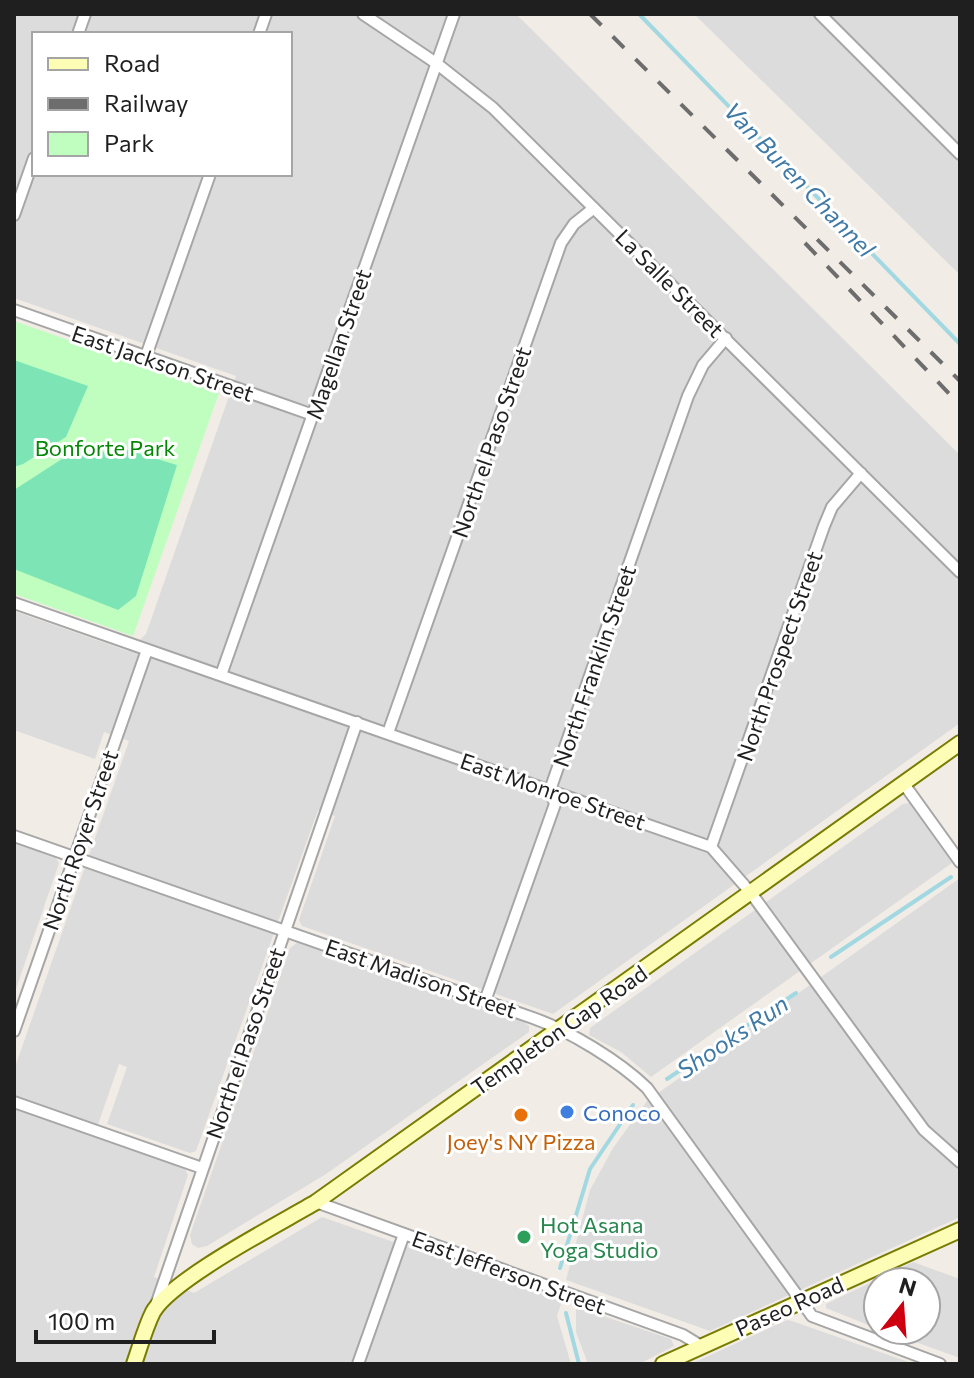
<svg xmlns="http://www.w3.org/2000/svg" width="974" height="1378" font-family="Commissioner,sans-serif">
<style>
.residential{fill:#dddcdc;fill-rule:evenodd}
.park{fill:#bffebf}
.pitch{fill:#7de5b5}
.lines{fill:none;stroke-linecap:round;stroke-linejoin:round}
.stream{stroke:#a2d8e1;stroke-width:4}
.street-casing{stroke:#a6a6a6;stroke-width:14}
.secondary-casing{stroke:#787c00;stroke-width:18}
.street{stroke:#fff;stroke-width:10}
.secondary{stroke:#fefdb5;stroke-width:14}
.rail{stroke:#6d6d6d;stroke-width:4;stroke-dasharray:16 16;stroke-linecap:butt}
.shop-dot{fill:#3f7fe0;stroke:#fff;stroke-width:3}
.food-dot{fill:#e8710a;stroke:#fff;stroke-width:3}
.leisure-dot{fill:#2e9e5b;stroke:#fff;stroke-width:3}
.labels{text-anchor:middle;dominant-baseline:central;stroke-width:6;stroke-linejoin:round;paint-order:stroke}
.street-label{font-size:22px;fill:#1f1f1f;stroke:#fff}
.park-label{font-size:22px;fill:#038705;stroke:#fff}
.shop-label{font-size:22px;fill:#366cbe;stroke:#fff;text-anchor:start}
.food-label{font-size:22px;fill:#c56008;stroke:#fff}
.leisure-label{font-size:22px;fill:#27864d;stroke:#fff;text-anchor:start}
.water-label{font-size:24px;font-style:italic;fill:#3f79a6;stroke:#fff}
</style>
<rect width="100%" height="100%" fill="#f1ece5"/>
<path class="residential" d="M 14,14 L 516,14 L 960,455 L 960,723 L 553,1014 L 302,926 L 299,920 L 335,816 L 318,810 L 196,1151 L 190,1153 L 107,1124 L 127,1067 L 119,1064 L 94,1136 L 185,1169 L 188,1175 L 154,1277 L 194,1293 L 322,1217 L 562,1301 L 557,1316 L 571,1364 L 14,1364 L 14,1070 L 129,741 L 104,732 L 95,759 L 14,730 L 14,611 L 128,651 L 146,634 L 236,376 L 14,298 ZM 34,34 L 290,34 L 290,174 L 34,174 Z
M 694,14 L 960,14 L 960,275 Z
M 909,803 L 952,863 L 651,1077 L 621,1052 L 589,1035 L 590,1028 L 903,804 Z
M 14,843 L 55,857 L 59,863 L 14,995 Z
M 960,878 L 960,1217 L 710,1331 L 566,1280 L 590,1190 L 613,1148 L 647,1101 Z
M 298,942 L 524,1022 L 529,1026 L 529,1032 L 326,1174 L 207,1246 L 198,1248 L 192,1244 L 190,1235 L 290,948 Z
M 913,1262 L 960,1279 L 960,1358 L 882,1330 L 926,1330 L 926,1282 L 878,1282 L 878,1329 L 826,1308 L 826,1304 Z
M 576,1307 L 671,1339 L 674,1346 L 639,1364 L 588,1364 L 576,1332 Z
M 787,1320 L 792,1321 L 914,1364 L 691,1364 Z"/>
<path class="park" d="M 14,321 L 219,393 L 133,636 L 14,594 Z"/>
<path class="pitch" d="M 14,360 L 88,386 L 66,437 L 23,464 L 14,467 Z
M 124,449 L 177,465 L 136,596 L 118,610 L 14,569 L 14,490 L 65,457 Z"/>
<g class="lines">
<path class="stream" d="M 639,14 L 960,344
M 831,957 L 951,877
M 667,1079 L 796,993
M 560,1268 L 590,1169 L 633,1105
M 566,1313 L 579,1364"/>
<defs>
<path id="street" d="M 363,14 L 436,63 L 493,108 L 960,572
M 820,14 L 960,154
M 78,34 L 85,14
M 259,34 L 266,14
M 14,215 L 34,158
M 14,310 L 313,415
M 146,356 L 210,174
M 14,603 L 711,847 L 751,893 L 924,1130 L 960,1162
M 221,675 L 454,14
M 388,733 L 561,243 L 574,224 L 594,208
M 904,784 L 960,862
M 14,836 L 533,1018 C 570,1031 619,1061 647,1088 L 812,1316 L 940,1364
M 711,847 L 824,526 L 832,507 L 861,473
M 485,1001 L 555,804 L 550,790 L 688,396 L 703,365 L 726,338
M 14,1031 L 147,650
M 14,1102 L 202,1168
M 316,1202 L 683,1335 L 701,1346
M 156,1305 L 357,722
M 358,1364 L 404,1234"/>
<path id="secondary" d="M 134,1364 C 140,1347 145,1328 153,1312 C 172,1279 279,1224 316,1202 L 960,743
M 663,1364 L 960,1230"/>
</defs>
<use href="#street" class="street-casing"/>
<use href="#secondary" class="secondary-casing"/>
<use href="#street" class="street"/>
<use href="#secondary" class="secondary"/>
<path class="rail" d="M 590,14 L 960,381
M 805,243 L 960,405"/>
</g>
<circle class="shop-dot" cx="567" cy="1112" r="8"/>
<circle class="food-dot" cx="521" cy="1115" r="8"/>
<circle class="leisure-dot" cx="524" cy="1237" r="8"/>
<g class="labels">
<g class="street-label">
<text transform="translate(670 283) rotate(45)">La Salle Street</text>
<text transform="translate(338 344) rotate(-71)">Magellan Street</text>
<text transform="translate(163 363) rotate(19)">East Jackson Street</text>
<text transform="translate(491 442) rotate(-71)">North el Paso Street</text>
<text transform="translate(779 656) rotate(-71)">North Prospect Street</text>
<text transform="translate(594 666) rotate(-71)">North Franklin Street</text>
<text transform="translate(553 791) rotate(19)">East Monroe Street</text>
<text transform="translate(80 840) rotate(-71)">North Royer Street</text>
<text transform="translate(421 978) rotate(19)">East Madison Street</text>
<text transform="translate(559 1030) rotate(-35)">Templeton Gap Road</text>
<text transform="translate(245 1043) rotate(-71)">North el Paso Street</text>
<text transform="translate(509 1272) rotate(20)">East Jefferson Street</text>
<text transform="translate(789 1306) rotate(-24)">Paseo Road</text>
</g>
<g class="park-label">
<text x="105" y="447">Bonforte Park</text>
</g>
<g class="shop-label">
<text x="583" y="1112">Conoco</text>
</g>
<g class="food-label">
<text x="521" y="1141">Joey's NY Pizza</text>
</g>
<g class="leisure-label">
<text x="540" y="1224">Hot Asana<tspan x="540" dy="25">Yoga Studio</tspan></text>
</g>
<g class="water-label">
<text transform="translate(800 179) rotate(46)">Van Buren Channel</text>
<text transform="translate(732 1036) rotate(-34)">Shooks Run</text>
</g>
</g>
<rect width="974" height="1378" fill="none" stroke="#1f1f1f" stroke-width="32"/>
<rect x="32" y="32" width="260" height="144" fill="#ffffff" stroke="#a5a5a5" stroke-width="2"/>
<rect x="48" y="58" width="40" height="12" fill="#fefdb5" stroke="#a5a5a5" stroke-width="2"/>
<text x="104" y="72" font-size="24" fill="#1f1f1f">Road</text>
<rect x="48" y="98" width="40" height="12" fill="#6d6d6d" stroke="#a5a5a5" stroke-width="2"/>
<text x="104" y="112" font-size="24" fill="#1f1f1f">Railway</text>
<rect x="48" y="132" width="40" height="24" fill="#bffebf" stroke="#a5a5a5" stroke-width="2"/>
<text x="104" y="152" font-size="24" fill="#1f1f1f">Park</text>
<g transform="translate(902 1306) rotate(17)"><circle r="38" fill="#ffffff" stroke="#a5a5a5" stroke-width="2"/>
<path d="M0-6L14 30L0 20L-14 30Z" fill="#ce000f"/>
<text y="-12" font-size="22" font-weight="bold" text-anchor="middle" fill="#1f1f1f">N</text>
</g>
<path d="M36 1330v12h178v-12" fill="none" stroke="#1f1f1f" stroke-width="4"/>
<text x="48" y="1330" font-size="24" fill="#1f1f1f" stroke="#ffffff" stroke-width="6" paint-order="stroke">100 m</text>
</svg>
